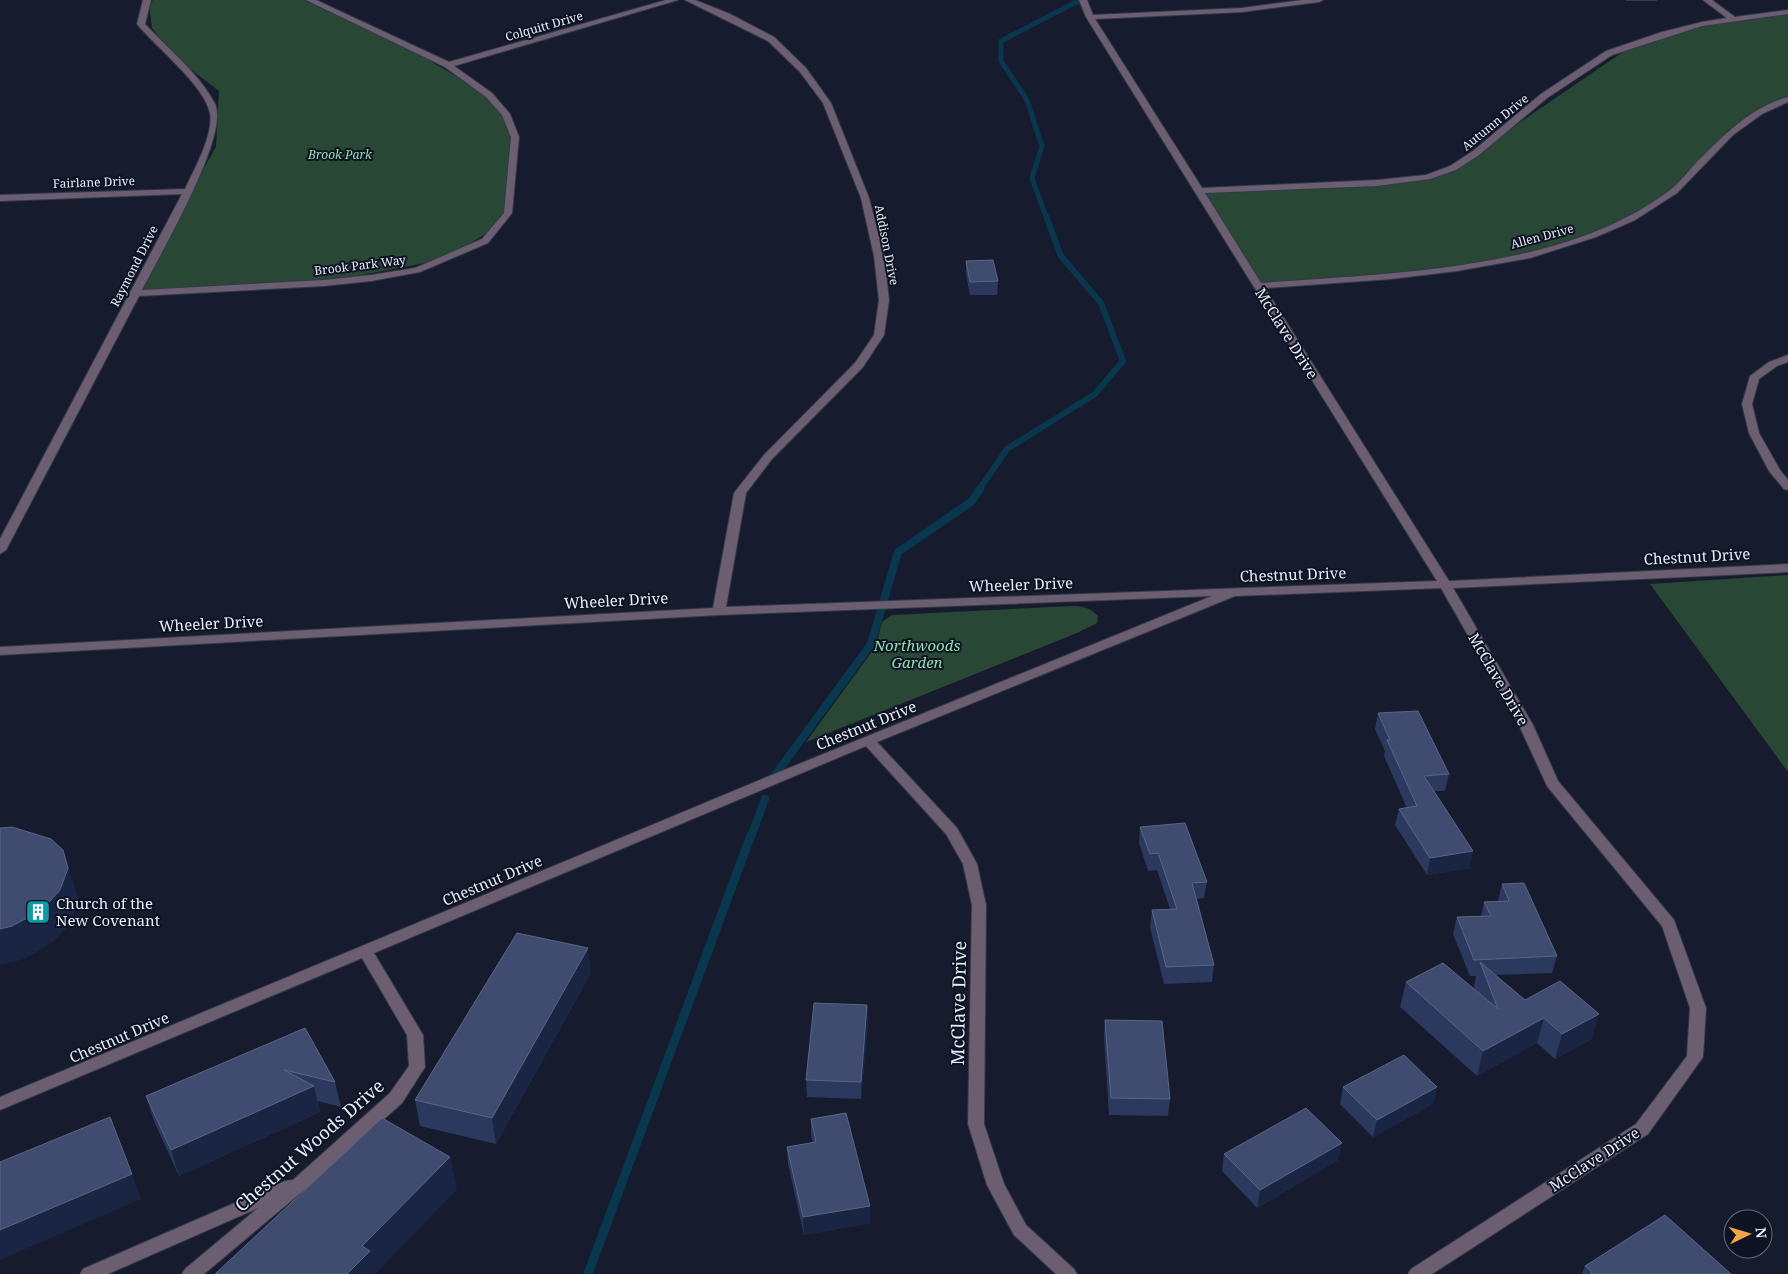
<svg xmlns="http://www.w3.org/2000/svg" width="1788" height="1274" font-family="'Noto Serif',serif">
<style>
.green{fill:#284734}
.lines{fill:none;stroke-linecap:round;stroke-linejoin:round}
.stream-far3{stroke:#09374e;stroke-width:5}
.stream-far2{stroke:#09374e;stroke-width:6}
.stream-far1{stroke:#09374e;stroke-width:8}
.stream{stroke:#09374e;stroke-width:9}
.street-casing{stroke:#333949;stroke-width:2}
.street{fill:#6c5e71;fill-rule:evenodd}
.wall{fill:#2b395f}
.shaded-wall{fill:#1a2544}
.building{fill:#3f4c70;stroke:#5a6585}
.labels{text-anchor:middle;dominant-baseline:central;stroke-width:4;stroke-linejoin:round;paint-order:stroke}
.far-street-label{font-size:12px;fill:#e7ecf8;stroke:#0d1323}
.far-park-label{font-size:12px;font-style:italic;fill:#8fe0ad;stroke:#0d1323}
.street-label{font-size:15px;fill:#e7ecf8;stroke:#0d1323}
.park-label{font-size:15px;font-style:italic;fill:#8fe0ad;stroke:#0d1323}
.poi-label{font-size:15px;fill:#e7ecf8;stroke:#0d1323;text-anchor:start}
.near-street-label{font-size:18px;fill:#e7ecf8;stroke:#0d1323}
</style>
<rect width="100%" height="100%" fill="#161c2d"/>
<path class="green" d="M 153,0 L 309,0 L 399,43 L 494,98 L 516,137 L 503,224 L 441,260 L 335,280 L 132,292 L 216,147 L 219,91 L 176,58 L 152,28 L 149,5 Z
M 1788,11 L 1788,101 L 1728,130 L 1681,186 L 1629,222 L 1542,251 L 1440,270 L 1256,288 L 1201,193 L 1391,182 L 1450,170 L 1639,41 L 1744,16 Z
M 1788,575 L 1788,772 L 1650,584 Z
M 1072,606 C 1083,606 1090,608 1098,616 L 1097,623 L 1077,633 L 806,742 L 876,646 L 882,622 L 892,615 Z"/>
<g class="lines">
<path class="stream-far3" d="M 1046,217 L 1032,178 L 1042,146 L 1027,100 L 1001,61 L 1001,41 L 1080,0"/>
<path class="stream-far2" d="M 979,490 L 1007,449 L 1095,394 L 1123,361 L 1101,303 L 1061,256 L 1046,216"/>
<path class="stream-far1" d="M 773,778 L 871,644 L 898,552 L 971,502 L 980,489
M 751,837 L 765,799"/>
<path class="stream" d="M 588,1274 L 751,835"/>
<defs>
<path id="street" d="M 143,0 L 151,0 L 145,24 C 168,49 199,73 215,104 C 230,136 159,256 142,290 L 324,280 L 371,275 L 415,268 L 482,239 L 504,213 L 511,137 L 502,115 L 486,97 L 445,67 L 306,0 L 316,0 L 449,62 L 666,0 L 678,0 L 454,66 L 492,93 L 510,114 L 519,137 L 512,213 L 488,243 L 420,272 L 371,281 L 324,286 L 139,296 L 6,550 L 0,554 L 0,539 L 182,194 L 0,201 L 0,195 L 185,189 C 194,170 214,134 210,113 C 204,85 156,47 137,24 Z
M 685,0 L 695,0 L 730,14 L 774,37 L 806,68 L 831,103 L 869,198 L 884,256 L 889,300 L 884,335 L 863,367 L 772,459 L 746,493 L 726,607 L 1437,581 L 1086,17 L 1079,0 L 1087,0 L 1093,15 L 1242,8 L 1303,0 L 1323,0 L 1319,2 L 1242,12 L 1095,19 L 1202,188 L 1377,180 L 1426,175 L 1450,166 L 1473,151 L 1541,94 L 1606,51 L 1662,32 L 1702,22 L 1727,18 L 1703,0 L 1712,0 L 1735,17 L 1788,10 L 1788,14 L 1702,26 L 1612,55 L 1547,98 L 1479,155 L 1456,170 L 1430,179 L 1377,186 L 1205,193 L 1261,283 C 1377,274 1525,271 1629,216 C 1643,209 1658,199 1670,190 C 1679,183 1687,173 1694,165 C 1722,137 1749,108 1788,97 L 1788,102 L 1762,114 L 1733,135 L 1677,193 L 1635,220 L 1596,237 L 1530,258 L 1457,271 L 1391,279 L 1265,288 L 1449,581 L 1788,564 L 1788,572 L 1453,588 L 1533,725 L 1558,781 L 1674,920 L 1706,1008 L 1703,1057 L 1648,1134 L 1432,1274 L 1408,1274 L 1411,1269 L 1636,1124 L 1687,1056 L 1690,1008 L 1662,926 L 1547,786 L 1519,725 L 1441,588 L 1235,596 L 877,742 L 957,828 L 977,864 L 986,905 L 984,1124 L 1004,1184 L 1026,1225 L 1074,1269 L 1077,1274 L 1056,1274 L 1014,1235 L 987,1185 L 968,1124 L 972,905 L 963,864 L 946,834 L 866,746 L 374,953 L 423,1035 L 425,1067 L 402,1103 L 310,1185 L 204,1274 L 182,1274 L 185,1269 L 258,1208 L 108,1274 L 80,1274 L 83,1269 L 285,1181 L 293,1180 L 390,1093 L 409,1066 L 407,1035 L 362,958 L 0,1110 L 0,1097 L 767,777 L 1212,596 L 719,615 L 0,655 L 0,647 L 713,608 L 734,493 L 764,455 L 855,363 L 874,335 L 879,300 L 874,256 L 861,198 L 823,103 L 800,72 L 768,41 Z
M 1788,355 L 1788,362 L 1777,366 L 1759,379 L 1752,404 L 1759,433 L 1780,470 L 1788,480 L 1788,490 L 1784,489 L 1769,471 L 1749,433 L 1742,404 L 1750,376 L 1769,362 Z"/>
</defs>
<use href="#street" class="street-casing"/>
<use href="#street" class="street"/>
</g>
<path class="wall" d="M 1625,0 L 1657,0 L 1657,1 L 1626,1 Z
M 966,261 L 998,281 L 997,295 L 970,295 L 966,274 Z
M 1378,713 L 1449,774 L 1445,791 L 1434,791 L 1470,868 L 1427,875 L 1395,825 L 1399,809 L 1407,808 L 1384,756 L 1385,751 L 1375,729 Z
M 1140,827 L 1207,882 L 1204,898 L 1197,899 L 1214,965 L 1212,982 L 1164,984 L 1150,927 L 1152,910 L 1170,909 L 1157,870 L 1148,871 L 1139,843 Z
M 1502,884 L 1557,956 L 1552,973 L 1495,975 L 1525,1000 L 1592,1039 L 1555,1059 L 1537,1043 L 1477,1076 L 1400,1007 L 1406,982 L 1475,989 L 1474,987 L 1476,976 L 1470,976 L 1453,934 L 1457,917 L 1481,916 L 1484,902 L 1498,901 Z
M 591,973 L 496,1144 L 420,1126 L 415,1100 Z
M 867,1005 L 868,1022 L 861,1099 L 807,1097 L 806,1080 Z
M 1105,1020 L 1170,1099 L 1168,1116 L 1109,1115 L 1104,1037 Z
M 305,1028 L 335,1082 L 341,1107 L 318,1101 L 320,1112 L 179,1176 L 154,1121 L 146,1096 Z
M 1343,1087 L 1437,1087 L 1433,1104 L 1373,1137 L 1340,1104 Z
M 811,1119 L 870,1206 L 870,1223 L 804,1235 L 788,1164 L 787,1147 L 813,1143 L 811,1136 Z
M 1224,1154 L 1338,1160 L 1257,1208 L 1222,1171 Z
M 1585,1266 L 1731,1274 L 1582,1274 Z"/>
<path class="shaded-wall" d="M 63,850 L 79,901 L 71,923 L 53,942 L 24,959 L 0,965 L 0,929 Z
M 1473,851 L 1470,868 L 1427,875 L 1430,858 Z
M 588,948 L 591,973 L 496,1144 L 492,1118 Z
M 867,1005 L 868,1022 L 861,1099 L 861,1082 Z
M 1599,1014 L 1592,1039 L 1555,1059 L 1562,1034 Z
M 1544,1018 L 1537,1043 L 1477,1076 L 1483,1051 Z
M 314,1086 L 320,1112 L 179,1176 L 171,1150 Z
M 1437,1087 L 1433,1104 L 1373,1137 L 1377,1120 Z
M 1342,1143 L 1338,1160 L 1257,1208 L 1260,1190 Z
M 450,1157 L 457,1190 L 375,1274 L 347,1274 L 362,1246 Z
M 132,1174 L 141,1199 L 0,1260 L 0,1230 Z
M 870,1206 L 870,1223 L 804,1235 L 803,1217 Z"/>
<path class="building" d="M 993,260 L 998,281 L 970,282 L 966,261 Z
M 1418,711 L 1449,774 L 1424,776 L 1473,851 L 1430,858 L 1399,809 L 1417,806 L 1387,740 L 1390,740 L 1378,713 Z
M 1185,823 L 1207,882 L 1192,883 L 1214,965 L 1166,967 L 1152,910 L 1177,909 L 1158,853 L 1150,854 L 1140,827 Z
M 12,827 L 51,839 L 63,850 L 68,868 L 60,890 L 42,910 L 12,926 L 0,929 L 0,828 Z
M 1524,883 L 1557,956 L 1474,960 L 1457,917 L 1491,916 L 1484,902 L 1509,901 L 1502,884 Z
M 517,933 L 588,948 L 492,1118 L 415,1100 Z
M 1480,962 L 1525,1000 L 1560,981 L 1599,1014 L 1562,1034 L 1544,1018 L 1483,1051 L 1406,982 L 1443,963 L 1498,1009 Z
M 814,1003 L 867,1005 L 861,1082 L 806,1080 Z
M 1105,1020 L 1162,1021 L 1170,1099 L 1111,1098 Z
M 305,1028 L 335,1082 L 284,1070 L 314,1086 L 171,1150 L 146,1096 Z
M 1404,1055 L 1437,1087 L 1377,1120 L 1343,1087 Z
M 1306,1108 L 1342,1143 L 1260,1190 L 1224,1154 Z
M 846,1113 L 870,1206 L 803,1217 L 787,1147 L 816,1142 L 811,1119 Z
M 110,1117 L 132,1174 L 0,1230 L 0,1162 Z
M 382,1118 L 450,1157 L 362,1246 L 370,1251 L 347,1274 L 215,1274 Z
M 1665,1215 L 1731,1274 L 1590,1274 L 1592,1272 L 1585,1266 Z"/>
<defs>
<symbol id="building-square" viewBox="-11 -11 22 22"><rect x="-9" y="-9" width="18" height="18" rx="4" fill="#0f9aa8" stroke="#0d1323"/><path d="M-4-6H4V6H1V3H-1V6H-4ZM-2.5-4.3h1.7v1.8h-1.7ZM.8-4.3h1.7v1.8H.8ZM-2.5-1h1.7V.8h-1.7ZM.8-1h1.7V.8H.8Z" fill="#fff"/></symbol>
</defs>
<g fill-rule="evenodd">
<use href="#building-square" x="24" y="898" width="28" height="28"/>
</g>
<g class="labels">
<g class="far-street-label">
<text transform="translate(544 26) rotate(-16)">Colquitt Drive</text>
<text transform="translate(1495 122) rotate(-39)">Autumn Drive</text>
<text transform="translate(94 182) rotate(-2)">Fairlane Drive</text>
<text transform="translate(1542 236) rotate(-15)">Allen Drive</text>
<text transform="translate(887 245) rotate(79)">Addison Drive</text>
<text transform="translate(360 265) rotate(-7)">Brook Park Way</text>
<text transform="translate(134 266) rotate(-63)">Raymond Drive</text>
</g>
<g class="far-park-label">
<text x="340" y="154">Brook Park</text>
</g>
<g class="street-label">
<text transform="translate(1287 333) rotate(58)">McClave Drive</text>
<text transform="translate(1697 556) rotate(-3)">Chestnut Drive</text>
<text transform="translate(1293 574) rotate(-2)">Chestnut Drive</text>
<text transform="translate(1021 584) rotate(-2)">Wheeler Drive</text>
<text transform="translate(616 600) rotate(-3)">Wheeler Drive</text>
<text transform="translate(211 623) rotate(-3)">Wheeler Drive</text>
<text transform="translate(1499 679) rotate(60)">McClave Drive</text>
<text transform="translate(866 725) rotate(-22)">Chestnut Drive</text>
<text transform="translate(492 880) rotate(-23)">Chestnut Drive</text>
<text transform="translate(119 1037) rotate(-23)">Chestnut Drive</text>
<text transform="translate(1594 1159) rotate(-33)">McClave Drive</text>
</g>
<g class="park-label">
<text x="917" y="645">Northwoods<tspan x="917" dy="17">Garden</tspan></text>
</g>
<g class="poi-label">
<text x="56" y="903">Church of the<tspan x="56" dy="17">New Covenant</tspan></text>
</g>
<g class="near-street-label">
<text transform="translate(958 1003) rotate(-89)">McClave Drive</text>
<text transform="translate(309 1145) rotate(-41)">Chestnut Woods Drive</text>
</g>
</g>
<g transform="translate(1748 1234) rotate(85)"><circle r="24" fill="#0d1323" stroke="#646a78"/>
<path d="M0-4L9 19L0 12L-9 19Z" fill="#f6a247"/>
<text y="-8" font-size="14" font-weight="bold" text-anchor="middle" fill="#e7ecf8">N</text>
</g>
</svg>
